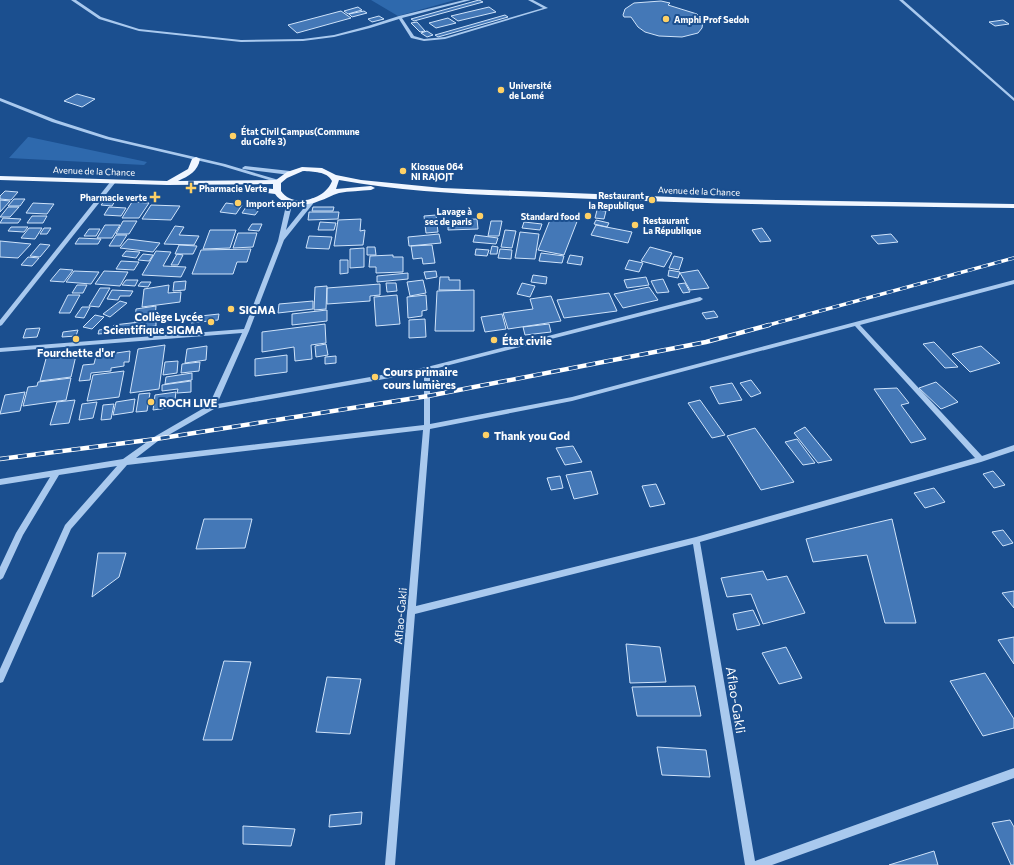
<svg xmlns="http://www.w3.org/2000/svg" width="1014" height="865" font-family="Commissioner,sans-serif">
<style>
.green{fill:#2e69ad}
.building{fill:#4478b7;stroke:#cfe3fa}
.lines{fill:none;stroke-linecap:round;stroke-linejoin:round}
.minor{fill:#a9c9ee;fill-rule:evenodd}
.major{fill:#f0f6ff;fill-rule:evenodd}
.rail-far1-casing{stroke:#fff;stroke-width:3.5}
.rail-casing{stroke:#fff;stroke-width:4.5}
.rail-far1{stroke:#1b4f8f;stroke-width:2.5;stroke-dasharray:7;stroke-linecap:butt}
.rail{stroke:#1b4f8f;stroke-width:3;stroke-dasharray:9;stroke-linecap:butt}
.poi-dot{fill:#ffd166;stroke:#1b4f8f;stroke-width:1.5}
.labels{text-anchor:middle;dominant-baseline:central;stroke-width:4;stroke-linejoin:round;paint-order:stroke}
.far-poi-label{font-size:9px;font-weight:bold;fill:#fff;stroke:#1b4f8f;text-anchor:start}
.far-street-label{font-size:9px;fill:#fff;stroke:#1b4f8f}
.poi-label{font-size:11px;font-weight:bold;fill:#fff;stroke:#1b4f8f;text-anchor:start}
.street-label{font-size:11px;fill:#fff;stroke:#1b4f8f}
.near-street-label{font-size:13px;fill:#fff;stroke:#1b4f8f}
</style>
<rect width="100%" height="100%" fill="#1b4f8f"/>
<path class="green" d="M 371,0 L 455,0 L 398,16 Z
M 28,137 L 29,137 L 147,162 L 144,165 L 9,158 Z"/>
<path class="building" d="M 479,0 L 483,2 L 414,21 L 411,19 Z
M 661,1 L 670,3 L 668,5 L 697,14 L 703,21 L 702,28 L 698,33 L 682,37 L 659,36 L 645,32 L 638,27 L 631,17 L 624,17 L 623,15 L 625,9 L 634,3 Z
M 358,7 L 362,10 L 348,14 L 344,11 Z
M 489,7 L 496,12 L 458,21 L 451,16 Z
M 341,11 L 351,18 L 297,33 L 288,25 Z
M 364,11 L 367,13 L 352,17 L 349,14 Z
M 505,15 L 508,17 L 438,37 L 435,35 Z
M 379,16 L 384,19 L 372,22 L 368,19 Z
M 448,18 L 456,23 L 436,28 L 429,23 Z
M 1003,20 L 1009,24 L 995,26 L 989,22 Z
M 417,22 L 425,31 L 420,32 L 411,23 Z
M 427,31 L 433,35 L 427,37 L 421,33 Z
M 77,94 L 95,99 L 82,107 L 64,101 Z
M 5,191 L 18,192 L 11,200 L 0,199 L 0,196 Z
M 14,199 L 25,199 L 20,206 L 8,206 Z
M 0,200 L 10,201 L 0,212 Z
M 105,200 L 115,201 L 112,206 L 101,205 Z
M 132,202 L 149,203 L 139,218 L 122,218 Z
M 33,203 L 54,204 L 47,214 L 26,213 Z
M 226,203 L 242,205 L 236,214 L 220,212 Z
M 248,204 L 262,206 L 255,215 L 242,213 Z
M 151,205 L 180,206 L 171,220 L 142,219 Z
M 8,207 L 19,207 L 10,217 L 0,217 Z
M 109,207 L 126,208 L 121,216 L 104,215 Z
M 313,207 L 334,207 L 333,211 L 312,211 Z
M 597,210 L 606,211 L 604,219 L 595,218 Z
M 309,212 L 339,212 L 338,219 L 308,220 Z
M 436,215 L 438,232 L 426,233 L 424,216 Z
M 552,215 L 578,219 L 564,255 L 538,250 Z
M 32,216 L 47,216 L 43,223 L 27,223 Z
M 3,218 L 21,219 L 18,223 L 0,223 Z
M 361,219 L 360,231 L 365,230 L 363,245 L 334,246 L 338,220 Z
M 477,219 L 478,229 L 448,230 L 448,220 Z
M 596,220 L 609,223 L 607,227 L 594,224 Z
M 123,221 L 137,221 L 129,234 L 116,234 Z
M 491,221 L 502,221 L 499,236 L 488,236 Z
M 320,222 L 336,223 L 334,230 L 318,230 Z
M 524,222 L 542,224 L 540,230 L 522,228 Z
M 252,224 L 262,224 L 259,231 L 248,230 Z
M 105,225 L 120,225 L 112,238 L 97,238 Z
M 596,225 L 632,232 L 628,243 L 591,235 Z
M 175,226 L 184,227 L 179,235 L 199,236 L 194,245 L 164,244 Z
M 11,227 L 28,227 L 24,232 L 8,231 Z
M 29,228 L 42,228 L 35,239 L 21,238 Z
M 44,228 L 51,228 L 47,234 L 40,234 Z
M 762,228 L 771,241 L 760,242 L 752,230 Z
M 89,229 L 100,229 L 96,236 L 84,236 Z
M 210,230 L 236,230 L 230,248 L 203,249 Z
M 505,230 L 516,231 L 512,248 L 501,247 Z
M 520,232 L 539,234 L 535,259 L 515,258 Z
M 238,233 L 257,233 L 253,247 L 233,248 Z
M 439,234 L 441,243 L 409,246 L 408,237 Z
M 891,234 L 898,242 L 878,244 L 871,236 Z
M 116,235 L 127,235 L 120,246 L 109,246 Z
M 475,235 L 498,238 L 496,244 L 473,242 Z
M 309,236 L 332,237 L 329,249 L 306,248 Z
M 79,238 L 101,239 L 98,244 L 75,244 Z
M 128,239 L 160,243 L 153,252 L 120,248 Z
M 0,241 L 31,244 L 18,258 L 0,257 Z
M 40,244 L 50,245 L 40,257 L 30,256 Z
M 179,245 L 197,246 L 193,254 L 175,254 Z
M 432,245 L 435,263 L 423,264 L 422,258 L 413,259 L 411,246 Z
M 492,246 L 498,247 L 497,254 L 490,254 Z
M 367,247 L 375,247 L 376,255 L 367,255 Z
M 650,247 L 672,253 L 664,267 L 641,261 Z
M 364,248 L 364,267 L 350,268 L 350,249 Z
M 251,249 L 247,262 L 237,262 L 233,274 L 192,274 L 201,250 Z
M 476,249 L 489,250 L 487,256 L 475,255 Z
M 500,249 L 512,250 L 511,259 L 498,258 Z
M 126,251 L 140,252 L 136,258 L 122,256 Z
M 156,251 L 171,252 L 163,266 L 186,267 L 181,277 L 142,275 Z
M 541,253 L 564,256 L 562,263 L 539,261 Z
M 143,254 L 153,255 L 149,261 L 138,260 Z
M 177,254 L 183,255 L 178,265 L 171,265 Z
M 393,255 L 393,257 L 403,257 L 403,272 L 376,273 L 376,267 L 369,267 L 370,256 Z
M 570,255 L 583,257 L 581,265 L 567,263 Z
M 674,256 L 683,258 L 679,270 L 669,268 Z
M 28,257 L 39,258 L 32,266 L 21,265 Z
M 340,260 L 348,260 L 348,273 L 340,274 Z
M 629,260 L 643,263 L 639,272 L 625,269 Z
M 121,261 L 139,262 L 134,270 L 116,269 Z
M 60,269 L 73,270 L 64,282 L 50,281 Z
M 669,270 L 680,272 L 678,278 L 668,276 Z
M 698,270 L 709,288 L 690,290 L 680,273 Z
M 74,271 L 99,272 L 91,284 L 66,282 Z
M 104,271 L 128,272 L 120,286 L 95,284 Z
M 436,271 L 437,277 L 426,279 L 424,272 Z
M 408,273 L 408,279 L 377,282 L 377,276 Z
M 533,275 L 547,277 L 546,284 L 531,282 Z
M 440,277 L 449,277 L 449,280 L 460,280 L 460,290 L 439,290 Z
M 646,277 L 649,285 L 627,288 L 624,280 Z
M 663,279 L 669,292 L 657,293 L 651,281 Z
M 126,280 L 138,280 L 135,286 L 122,285 Z
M 423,280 L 426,293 L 410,296 L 407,282 Z
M 186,281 L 185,290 L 173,291 L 174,282 Z
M 141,282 L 151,282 L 148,287 L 138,286 Z
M 386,283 L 396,283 L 397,291 L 387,292 Z
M 522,283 L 535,286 L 530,297 L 517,294 Z
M 685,283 L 690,292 L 683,293 L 678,284 Z
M 380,284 L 380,295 L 370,296 L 370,301 L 327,304 L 327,288 Z
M 77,285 L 87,285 L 83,293 L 72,293 Z
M 169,285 L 168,293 L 181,292 L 180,302 L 142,307 L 144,289 Z
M 327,286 L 326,309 L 314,310 L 315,287 Z
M 649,287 L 658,300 L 623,308 L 614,294 Z
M 100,288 L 110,288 L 99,307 L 89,306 Z
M 112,290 L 133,291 L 130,296 L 120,296 L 118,300 L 107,299 Z
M 474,290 L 474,331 L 435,331 L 437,291 Z
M 609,293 L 617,311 L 564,318 L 557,300 Z
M 68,295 L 80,295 L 70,313 L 59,313 Z
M 397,295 L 400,324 L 376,326 L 374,297 Z
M 426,295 L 427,310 L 422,311 L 422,316 L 408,318 L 407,297 Z
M 551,296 L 561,321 L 508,329 L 503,313 L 533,309 L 530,299 Z
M 120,301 L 127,303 L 110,317 L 103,314 Z
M 313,301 L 313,309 L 278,313 L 279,304 Z
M 156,306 L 155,319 L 135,322 L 136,309 Z
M 82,307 L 90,307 L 84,318 L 75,317 Z
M 327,310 L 327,321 L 292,325 L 292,314 Z
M 714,311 L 718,317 L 706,319 L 702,313 Z
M 219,314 L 218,320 L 191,323 L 191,317 Z
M 502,314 L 506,329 L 485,332 L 481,317 Z
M 95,315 L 104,317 L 92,329 L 83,327 Z
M 425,319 L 426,337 L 409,338 L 409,320 Z
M 156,320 L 156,326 L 112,331 L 114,325 Z
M 325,324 L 326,343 L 311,345 L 312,359 L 295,361 L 294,347 L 262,352 L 262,332 Z
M 549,324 L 551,332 L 525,335 L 523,327 Z
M 40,328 L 37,337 L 23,338 L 26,329 Z
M 111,328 L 110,333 L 98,334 L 99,330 Z
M 78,330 L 76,336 L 62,337 L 63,332 Z
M 934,342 L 958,367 L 945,368 L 923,344 Z
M 326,344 L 328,355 L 316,357 L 315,346 Z
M 165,345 L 159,389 L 130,393 L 138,349 Z
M 207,346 L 206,360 L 185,363 L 187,349 Z
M 981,346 L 1000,363 L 970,372 L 952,354 Z
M 77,351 L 71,377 L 40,381 L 47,355 Z
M 130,351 L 129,362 L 124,362 L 124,366 L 111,368 L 111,371 L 91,373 L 90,380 L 79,381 L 83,365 L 94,364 L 96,356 Z
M 287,355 L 287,372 L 255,376 L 255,359 Z
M 336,356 L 336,363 L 325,364 L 325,357 Z
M 178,361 L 177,373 L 163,375 L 165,362 Z
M 200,362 L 199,371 L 181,373 L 182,364 Z
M 124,371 L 119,397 L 87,401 L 93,375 Z
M 192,373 L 192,380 L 165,384 L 166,377 Z
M 71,378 L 66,400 L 23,406 L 28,387 L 37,386 L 38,382 Z
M 751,380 L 761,393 L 751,397 L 740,383 Z
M 191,381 L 191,392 L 177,393 L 178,389 L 162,391 L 162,385 Z
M 936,382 L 958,402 L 941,409 L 919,388 Z
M 732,383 L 742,400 L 719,404 L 710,387 Z
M 897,388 L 909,403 L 901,405 L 926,439 L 911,443 L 874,389 Z
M 25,392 L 20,411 L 0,414 L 5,395 Z
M 176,392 L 174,407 L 153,410 L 155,395 Z
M 150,393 L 147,411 L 136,412 L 139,394 Z
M 135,399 L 133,412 L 113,415 L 116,402 Z
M 75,400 L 69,423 L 50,425 L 57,402 Z
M 700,400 L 725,435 L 712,438 L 688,403 Z
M 97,402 L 93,418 L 79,420 L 82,404 Z
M 114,404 L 111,419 L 101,420 L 103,405 Z
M 805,427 L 832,460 L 818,463 L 794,433 Z
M 755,428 L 794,482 L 761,490 L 727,436 Z
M 797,439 L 815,463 L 803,465 L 785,442 Z
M 573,446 L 582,462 L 565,465 L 556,448 Z
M 591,471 L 598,494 L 574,499 L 566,475 Z
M 993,471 L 1005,485 L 994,488 L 983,474 Z
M 560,476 L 563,488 L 551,490 L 547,478 Z
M 656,484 L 665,504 L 650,507 L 642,486 Z
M 934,488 L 945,502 L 925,508 L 914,493 Z
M 204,519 L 252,519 L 245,548 L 196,549 Z
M 892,519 L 916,623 L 885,623 L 867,555 L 813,562 L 806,539 Z
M 1003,530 L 1013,543 L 1003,546 L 992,532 Z
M 98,553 L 126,553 L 119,577 L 92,597 Z
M 763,571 L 767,580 L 787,576 L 805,613 L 763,624 L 751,594 L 727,597 L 721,578 Z
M 1014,591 L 1014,608 L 1002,593 Z
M 753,610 L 760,625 L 737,630 L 733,614 Z
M 1014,637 L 1014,664 L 998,640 Z
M 626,644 L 660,647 L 666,682 L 630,683 Z
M 786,647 L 802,678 L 779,684 L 762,653 Z
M 224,661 L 251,662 L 232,740 L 203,740 Z
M 985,673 L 1014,719 L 1014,728 L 983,736 L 950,681 Z
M 327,677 L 361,679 L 350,734 L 316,732 Z
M 695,686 L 701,716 L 637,716 L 632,687 Z
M 657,747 L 706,750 L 710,777 L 662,775 Z
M 362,812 L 361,824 L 329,827 L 330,815 Z
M 1010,820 L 1014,827 L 1014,865 L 1011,865 L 992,823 Z
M 243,826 L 295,829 L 291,846 L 243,844 Z
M 934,851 L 938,865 L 889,865 Z"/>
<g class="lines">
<path class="minor" d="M 71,0 L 76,0 L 101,17 L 139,29 L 241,40 L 303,39 L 334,35 L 368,26 L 399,16 L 464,0 L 471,0 L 402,18 L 414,36 L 424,39 L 445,37 L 543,8 L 528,0 L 533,0 L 548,8 L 445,39 L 424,41 L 411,38 L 399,19 L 370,28 L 334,37 L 303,41 L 241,42 L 139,31 L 99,19 Z
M 899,0 L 903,0 L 1014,98 L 1014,101 Z
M 0,98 L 56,120 L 109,137 L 225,164 L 282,181 L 279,183 L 222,166 L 106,139 L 52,122 L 0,101 Z
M 245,166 L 290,171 L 293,173 L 290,175 L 243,169 L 242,168 Z
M 113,180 L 116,182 L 115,183 L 2,325 L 0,326 L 0,320 L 111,181 Z
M 313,198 L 316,200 L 284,240 L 249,331 L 217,404 L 427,367 L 700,297 L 703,299 L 700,301 L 430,370 L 430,424 L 572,397 L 1014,280 L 1014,284 L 860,325 L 982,456 L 1014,445 L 1014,451 L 981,462 L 700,542 L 755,861 L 1014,768 L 1014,778 L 772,865 L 745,865 L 693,544 L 415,614 L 395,865 L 385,865 L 423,430 L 127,465 L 71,529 L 3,682 L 0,683 L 0,669 L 65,525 L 117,466 L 59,475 L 23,535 L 3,578 L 0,580 L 0,567 L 16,533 L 50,477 L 0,485 L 0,479 L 123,459 L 154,437 L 209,405 L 242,333 L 0,352 L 0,348 L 244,329 L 278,241 L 287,201 L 290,199 L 293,201 L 286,230 L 311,199 ZM 855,326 L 975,458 L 696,537 L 416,606 L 430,429 L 572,401 ZM 424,372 L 424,425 L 136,458 L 158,441 L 214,409 Z"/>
<path class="major" d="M 196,157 L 200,159 C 198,171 189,176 178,181 L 276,180 L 287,172 L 302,167 L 322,168 L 336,175 L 361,180 L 442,188 L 723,199 L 1014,204 L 1014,208 C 866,206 717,205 569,198 C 492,195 415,194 339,180 L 336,189 L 371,186 L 375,188 L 371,190 C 361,191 349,191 339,193 C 332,195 326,199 319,201 C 305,207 284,207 275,194 L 244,190 L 240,188 L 244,186 L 273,189 L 273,184 L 167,185 L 0,180 L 0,176 L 167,181 L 188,169 L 192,159 ZM 303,171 C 313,172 327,171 332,181 C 326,199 293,209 281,191 L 281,183 L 287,178 Z"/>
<defs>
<path id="rail-far1" d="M 765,326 L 1014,258"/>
<path id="rail" d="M 0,459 L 156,439 L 428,396 L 706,342 L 769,325"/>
</defs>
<use href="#rail-far1" class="rail-far1-casing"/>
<use href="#rail" class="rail-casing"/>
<use href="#rail-far1" class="rail-far1"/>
<use href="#rail" class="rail"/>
</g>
<g class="poi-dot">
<circle cx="666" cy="19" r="4"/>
<circle cx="501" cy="90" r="4"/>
<circle cx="233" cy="136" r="4"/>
<circle cx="403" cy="171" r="4"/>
<path d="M189 182h4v4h4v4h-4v4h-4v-4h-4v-4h4z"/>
<path d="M153 191h4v4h4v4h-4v4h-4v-4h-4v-4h4z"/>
<circle cx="652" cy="200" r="4"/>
<circle cx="238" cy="203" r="4"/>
<circle cx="480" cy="216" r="4"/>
<circle cx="588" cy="216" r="4"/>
<circle cx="635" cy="225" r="4"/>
<circle cx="231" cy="309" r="4"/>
<circle cx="211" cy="322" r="4"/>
<circle cx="76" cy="339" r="4"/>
<circle cx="494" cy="340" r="4"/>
<circle cx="375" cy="377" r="4"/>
<circle cx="151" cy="402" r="4"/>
<circle cx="486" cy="435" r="4"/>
</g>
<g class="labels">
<g class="far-poi-label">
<text x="674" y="19">Amphi Prof Sedoh</text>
<text x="509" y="85">Université<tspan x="509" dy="10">de Lomé</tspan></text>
<text x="241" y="131">État Civil Campus(Commune<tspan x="241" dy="10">du Golfe 3)</tspan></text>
<text x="411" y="166">Kiosque 064<tspan x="411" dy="10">NI RAJOJT</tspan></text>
<text x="199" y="188">Pharmacie Verte</text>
<text x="644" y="195" text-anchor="end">Restaurant<tspan x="644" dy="10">la Republique</tspan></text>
<text x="147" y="197" text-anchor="end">Pharmacie verte</text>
<text x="246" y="203">Import export</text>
<text x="472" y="211" text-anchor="end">Lavage à<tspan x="472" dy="10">sec de paris</tspan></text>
<text x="580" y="216" text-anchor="end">Standard food</text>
<text x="643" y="220">Restaurant<tspan x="643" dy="10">La République</tspan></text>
</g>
<g class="far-street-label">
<text transform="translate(94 171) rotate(2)">Avenue de la Chance</text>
<text transform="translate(699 191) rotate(2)">Avenue de la Chance</text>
</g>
<g class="poi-label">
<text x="239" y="309">SIGMA</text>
<text x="203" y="316" text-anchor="end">Collège Lycée<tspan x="203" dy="13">Scientifique SIGMA</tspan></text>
<text x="502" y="340">État civile</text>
<text x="76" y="352" text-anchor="middle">Fourchette d'or</text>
<text x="383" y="371">Cours primaire<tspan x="383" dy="13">cours lumières</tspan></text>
<text x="159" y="402">ROCH LIVE</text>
<text x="494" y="435">Thank you God</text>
</g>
<g class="street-label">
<text transform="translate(400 616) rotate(-85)">Aflao-Gakli</text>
</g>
<g class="near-street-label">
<text transform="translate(736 700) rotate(81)">Aflao-Gakli</text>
</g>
</g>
</svg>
